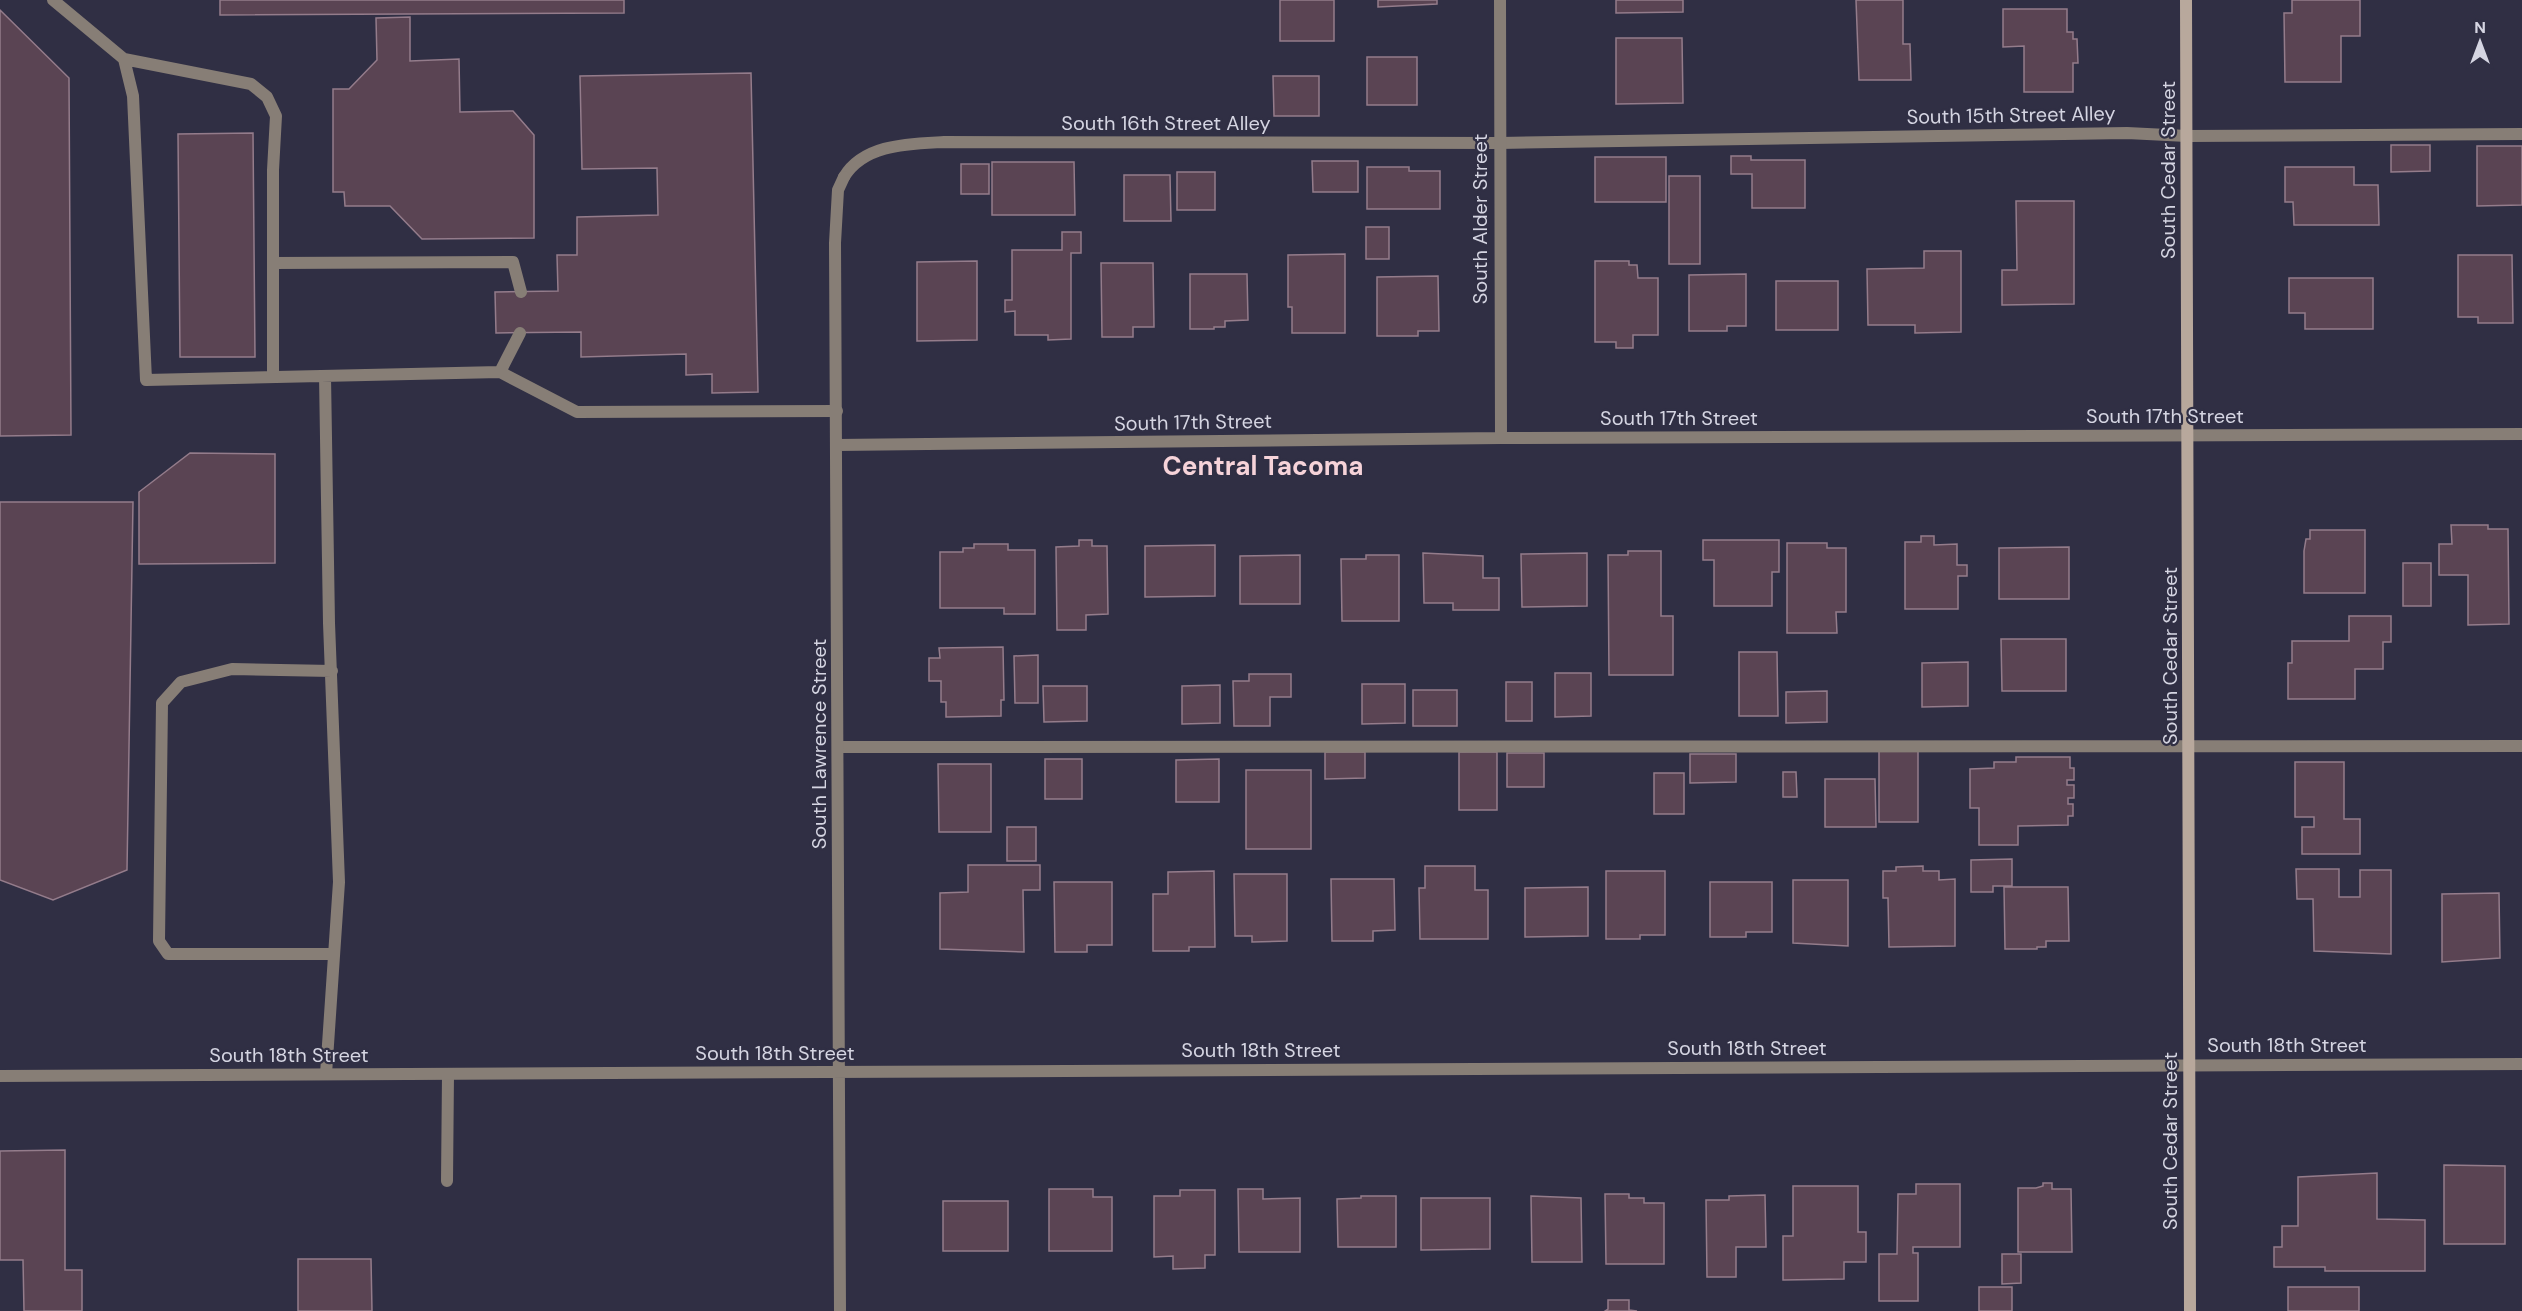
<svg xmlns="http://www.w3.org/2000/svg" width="2522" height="1311" font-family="'DM Sans',sans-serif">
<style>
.building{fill:#5a4453;stroke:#947c8b;stroke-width:1.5}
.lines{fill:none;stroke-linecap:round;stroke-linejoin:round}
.service{stroke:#877e76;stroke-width:12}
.minor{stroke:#877e76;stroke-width:12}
.secondary{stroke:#b8a89c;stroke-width:12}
.labels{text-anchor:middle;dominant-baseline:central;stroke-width:4.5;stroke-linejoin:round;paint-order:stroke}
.street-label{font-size:20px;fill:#d5d5e2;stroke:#302f44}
.district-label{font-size:26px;font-weight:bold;fill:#f6d3d9;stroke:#302f44}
</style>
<rect width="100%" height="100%" fill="#302f44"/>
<path class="building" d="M 220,0 L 624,0 L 624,13 L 220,15 Z
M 1280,0 L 1334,0 L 1334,41 L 1280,41 Z
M 1378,0 L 1437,0 L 1437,4 L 1378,7 Z
M 1616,0 L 1683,0 L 1683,12 L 1616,13 Z
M 1856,0 L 1903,0 L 1903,44 L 1910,44 L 1911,80 L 1859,80 Z
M 2292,0 L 2360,0 L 2360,36 L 2341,36 L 2341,82 L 2285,82 L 2284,13 L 2292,13 Z
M 2003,9 L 2067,9 L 2067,32 L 2073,32 L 2073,39 L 2077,39 L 2078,63 L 2073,63 L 2073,92 L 2024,92 L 2024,46 L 2003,47 Z
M 0,10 L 69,78 L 71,435 L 0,436 Z
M 410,17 L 410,61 L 459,59 L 460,112 L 513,111 L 534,135 L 534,238 L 422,239 L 390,206 L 345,206 L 344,192 L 333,192 L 333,89 L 349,89 L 377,60 L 376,18 Z
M 1616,38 L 1682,38 L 1683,103 L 1616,104 Z
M 1367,57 L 1417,57 L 1417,105 L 1367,105 Z
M 751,73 L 758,392 L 712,393 L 712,374 L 686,375 L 686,354 L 581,357 L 581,332 L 496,333 L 495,292 L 558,291 L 557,255 L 577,255 L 577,217 L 658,215 L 657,168 L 582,169 L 580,76 Z
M 1273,76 L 1319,76 L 1319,116 L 1274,116 Z
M 253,133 L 255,357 L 180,357 L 178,134 Z
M 2391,145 L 2430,145 L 2430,171 L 2391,172 Z
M 2477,146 L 2522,146 L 2522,205 L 2477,206 Z
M 1731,156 L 1751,156 L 1751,160 L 1805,160 L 1805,208 L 1752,208 L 1752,174 L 1731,174 Z
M 1595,157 L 1666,157 L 1666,202 L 1595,202 Z
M 1312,161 L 1358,161 L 1358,192 L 1313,192 Z
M 992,162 L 1074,162 L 1075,215 L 992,215 Z
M 961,164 L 989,164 L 989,194 L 961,194 Z
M 1367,167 L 1409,167 L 1409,171 L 1440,171 L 1440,209 L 1367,209 Z
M 2285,167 L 2354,167 L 2354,185 L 2378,185 L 2379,225 L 2294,225 L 2293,202 L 2285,202 Z
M 1177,172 L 1215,172 L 1215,210 L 1177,210 Z
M 1124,175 L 1170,175 L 1171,221 L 1124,221 Z
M 1669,176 L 1700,176 L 1700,264 L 1669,264 Z
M 2016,201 L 2074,201 L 2074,304 L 2002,305 L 2002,270 L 2017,270 Z
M 1366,227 L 1389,227 L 1389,259 L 1366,259 Z
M 1062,232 L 1081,232 L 1081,253 L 1071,253 L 1071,339 L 1048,340 L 1048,335 L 1015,335 L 1015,311 L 1005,312 L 1005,300 L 1012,300 L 1012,250 L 1062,250 Z
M 1924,251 L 1961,251 L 1961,332 L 1915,333 L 1915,325 L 1868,325 L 1867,269 L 1924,268 Z
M 1345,254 L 1345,333 L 1292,333 L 1292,307 L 1288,307 L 1288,255 Z
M 2458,255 L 2512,255 L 2513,323 L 2478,323 L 2478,317 L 2458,317 Z
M 977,261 L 977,340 L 917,341 L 917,262 Z
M 1595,261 L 1629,261 L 1629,265 L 1637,265 L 1638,278 L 1658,278 L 1658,335 L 1633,335 L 1633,348 L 1616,348 L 1616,342 L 1595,342 Z
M 1101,263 L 1153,263 L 1154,327 L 1133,327 L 1133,337 L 1102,337 Z
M 1190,274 L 1247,274 L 1248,320 L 1225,321 L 1225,327 L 1214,327 L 1214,329 L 1190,329 Z
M 1746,274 L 1746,326 L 1727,326 L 1727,331 L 1689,331 L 1689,275 Z
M 1438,276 L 1439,331 L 1418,331 L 1418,336 L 1377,336 L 1377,277 Z
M 2289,278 L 2373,278 L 2373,329 L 2305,329 L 2305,313 L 2289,313 Z
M 1776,281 L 1838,281 L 1838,330 L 1776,330 Z
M 190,453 L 275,454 L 275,563 L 139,564 L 139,492 Z
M 0,502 L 133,502 L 127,870 L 53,900 L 0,880 Z
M 2451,525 L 2488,525 L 2488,529 L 2508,529 L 2509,624 L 2468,625 L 2468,575 L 2439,575 L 2439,544 L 2452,544 Z
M 2310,530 L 2365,530 L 2365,593 L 2304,593 L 2304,551 L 2306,539 L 2310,539 Z
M 1921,536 L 1934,536 L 1934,545 L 1957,544 L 1957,565 L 1967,565 L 1967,576 L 1958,576 L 1958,609 L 1905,609 L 1905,542 L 1921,542 Z
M 1079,540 L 1092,540 L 1092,546 L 1107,546 L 1108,614 L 1086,615 L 1086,630 L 1057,630 L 1056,547 L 1079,546 Z
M 1703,540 L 1779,540 L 1779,572 L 1772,572 L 1772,606 L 1714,606 L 1714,560 L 1703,560 Z
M 1787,543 L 1827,543 L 1827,548 L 1846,548 L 1846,612 L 1836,612 L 1837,633 L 1787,633 Z
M 974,544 L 1008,544 L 1008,550 L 1035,550 L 1035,614 L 1004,614 L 1004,608 L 940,608 L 940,552 L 963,552 L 963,548 L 974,548 Z
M 1215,545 L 1215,596 L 1145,597 L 1145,546 Z
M 2069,547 L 2069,599 L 1999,599 L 1999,548 Z
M 1628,551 L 1661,551 L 1661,616 L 1673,616 L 1673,675 L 1609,675 L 1608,555 L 1628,555 Z
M 1423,553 L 1483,556 L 1483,578 L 1499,578 L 1499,610 L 1453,610 L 1453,603 L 1424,603 Z
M 1587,553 L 1587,606 L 1522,607 L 1521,554 Z
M 1300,555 L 1300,604 L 1240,604 L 1240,556 Z
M 1366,555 L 1399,555 L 1399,621 L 1342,621 L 1341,559 L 1366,559 Z
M 2403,563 L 2431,563 L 2431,606 L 2403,606 Z
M 2349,616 L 2391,616 L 2391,642 L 2383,642 L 2383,669 L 2355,669 L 2355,699 L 2288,699 L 2288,663 L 2292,663 L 2292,641 L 2349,641 Z
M 2001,639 L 2066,639 L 2066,691 L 2002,691 Z
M 1003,647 L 1004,700 L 1001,700 L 1001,716 L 946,717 L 946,702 L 941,702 L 941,681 L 929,681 L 929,658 L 940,658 L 939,648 Z
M 1739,652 L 1777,652 L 1778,716 L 1739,716 Z
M 1038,655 L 1038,703 L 1015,703 L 1014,656 Z
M 1968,662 L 1968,706 L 1922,707 L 1922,663 Z
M 1555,673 L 1591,673 L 1591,716 L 1555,717 Z
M 1249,674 L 1291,674 L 1291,697 L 1270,697 L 1270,726 L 1234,726 L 1233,681 L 1249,681 Z
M 1506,682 L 1532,682 L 1532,721 L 1506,721 Z
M 1362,684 L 1405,684 L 1405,723 L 1362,724 Z
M 1220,685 L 1220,723 L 1182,724 L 1182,686 Z
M 1043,686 L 1087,686 L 1087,721 L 1044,722 Z
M 1413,690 L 1457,690 L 1457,726 L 1413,726 Z
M 1827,691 L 1827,722 L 1786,723 L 1786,692 Z
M 1879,751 L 1918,751 L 1918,822 L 1879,822 Z
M 1325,752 L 1365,752 L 1365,778 L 1325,779 Z
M 1459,752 L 1497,752 L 1497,810 L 1459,810 Z
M 1507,753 L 1544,753 L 1544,787 L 1507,787 Z
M 1690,754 L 1736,754 L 1736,782 L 1690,783 Z
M 2016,757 L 2070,757 L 2070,768 L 2074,768 L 2074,780 L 2067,780 L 2067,785 L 2074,785 L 2074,798 L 2068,798 L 2068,804 L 2073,804 L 2073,816 L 2068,816 L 2068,825 L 2018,826 L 2018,845 L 1979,845 L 1979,808 L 1970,808 L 1970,769 L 1994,768 L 1994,762 L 2016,762 Z
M 1045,759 L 1082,759 L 1082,799 L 1045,799 Z
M 1219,759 L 1219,802 L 1176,802 L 1176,760 Z
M 2295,762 L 2344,762 L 2344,819 L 2360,819 L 2360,854 L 2302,854 L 2302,827 L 2314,827 L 2314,817 L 2295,817 Z
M 938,764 L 991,764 L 991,832 L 939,832 Z
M 1246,770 L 1311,770 L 1311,849 L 1246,849 Z
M 1783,772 L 1796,772 L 1797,797 L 1783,797 Z
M 1654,773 L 1684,773 L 1684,814 L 1654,814 Z
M 1825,779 L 1875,779 L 1876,827 L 1825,827 Z
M 1007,827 L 1036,827 L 1036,861 L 1007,861 Z
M 2012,859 L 2012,886 L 1993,886 L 1993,892 L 1971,892 L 1971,860 Z
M 968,865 L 1040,865 L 1040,890 L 1023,890 L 1024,952 L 940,949 L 940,893 L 968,892 Z
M 1425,866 L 1475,866 L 1475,890 L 1488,890 L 1488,939 L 1420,939 L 1419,888 L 1425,888 Z
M 1923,866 L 1923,871 L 1939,871 L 1939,880 L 1955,879 L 1955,946 L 1889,947 L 1888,898 L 1883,898 L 1883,871 L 1896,871 L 1896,867 Z
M 2296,869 L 2339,869 L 2339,897 L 2360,897 L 2360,870 L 2391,870 L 2391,954 L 2314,951 L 2313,899 L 2297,899 Z
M 1214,871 L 1215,947 L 1189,947 L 1189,951 L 1153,951 L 1153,894 L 1168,894 L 1168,872 Z
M 1606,871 L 1665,871 L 1665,935 L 1640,935 L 1640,939 L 1606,939 Z
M 1234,874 L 1287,874 L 1287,941 L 1252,942 L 1252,936 L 1235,936 Z
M 1331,879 L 1394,879 L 1395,930 L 1373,931 L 1373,941 L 1332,941 Z
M 1793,880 L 1848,880 L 1848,946 L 1793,943 Z
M 1054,882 L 1112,882 L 1112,945 L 1087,945 L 1087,952 L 1055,952 Z
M 1710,882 L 1772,882 L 1772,932 L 1746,932 L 1746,937 L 1710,937 Z
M 1588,887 L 1588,936 L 1525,937 L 1525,888 Z
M 2004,887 L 2068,887 L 2069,941 L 2046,941 L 2046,947 L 2037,947 L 2037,949 L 2005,949 Z
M 2499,893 L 2500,958 L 2442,962 L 2442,894 Z
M 65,1150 L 65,1270 L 82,1270 L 82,1311 L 24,1311 L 23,1260 L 0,1260 L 0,1151 Z
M 2444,1165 L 2505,1166 L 2505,1244 L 2444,1244 Z
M 2377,1173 L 2377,1219 L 2425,1220 L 2425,1271 L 2325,1271 L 2325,1267 L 2274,1267 L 2274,1247 L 2282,1247 L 2282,1226 L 2298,1226 L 2298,1177 Z
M 2043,1183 L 2052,1183 L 2052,1189 L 2071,1189 L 2072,1252 L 2018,1252 L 2018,1188 L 2036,1188 L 2043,1186 Z
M 1916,1184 L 1960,1184 L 1960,1247 L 1913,1247 L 1913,1253 L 1918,1253 L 1918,1301 L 1879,1301 L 1879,1254 L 1897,1254 L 1898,1194 L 1916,1194 Z
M 1793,1186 L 1858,1186 L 1858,1232 L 1866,1232 L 1866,1262 L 1844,1262 L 1844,1279 L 1783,1280 L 1783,1236 L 1793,1236 Z
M 1049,1189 L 1093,1189 L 1093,1197 L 1112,1197 L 1112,1251 L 1049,1251 Z
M 1238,1189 L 1263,1189 L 1263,1199 L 1300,1198 L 1300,1252 L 1239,1252 Z
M 1180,1190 L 1215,1190 L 1215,1255 L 1205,1255 L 1205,1268 L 1173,1269 L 1173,1256 L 1154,1257 L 1154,1196 L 1180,1196 Z
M 1605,1194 L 1629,1194 L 1629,1198 L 1644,1198 L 1644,1203 L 1664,1203 L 1664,1264 L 1606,1264 Z
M 1765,1195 L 1766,1247 L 1736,1247 L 1736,1277 L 1707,1277 L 1706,1200 L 1729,1200 L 1729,1196 Z
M 1361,1196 L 1396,1196 L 1396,1247 L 1338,1247 L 1337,1199 L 1361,1198 Z
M 1531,1196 L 1581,1198 L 1582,1262 L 1532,1262 Z
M 1421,1198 L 1490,1198 L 1490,1249 L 1421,1250 Z
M 943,1201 L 1008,1201 L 1008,1251 L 943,1251 Z
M 2002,1254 L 2021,1254 L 2021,1283 L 2002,1284 Z
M 298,1259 L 371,1259 L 372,1311 L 298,1311 Z
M 1979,1287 L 2012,1287 L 2012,1311 L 1979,1311 Z
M 2288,1287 L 2359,1287 L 2359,1311 L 2288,1311 Z
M 1608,1300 L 1629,1300 L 1629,1310 L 1637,1311 L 1605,1311 L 1608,1309 Z"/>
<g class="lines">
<path class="service" d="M 53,0 L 124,59 L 251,84 L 267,97 L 276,116 L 273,170 L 273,377
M 124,59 L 133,96 L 146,380 L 500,372 L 577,412 L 837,411
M 844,177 C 864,144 908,144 944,142 L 1500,143 L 2127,133 L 2187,136 L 2522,134
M 273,263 L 513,262 L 521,292
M 500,372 L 520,333
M 325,376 L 329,623 L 339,882 L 326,1074
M 332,671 L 232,669 L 181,682 L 162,703 L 159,941 L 168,954 L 334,954
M 838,747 L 2522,746
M 447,1181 L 448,1074"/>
<path class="minor" d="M 1500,0 L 1501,438
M 837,445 L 1501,438 L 2522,434
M 0,1076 L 2522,1064
M 840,1311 L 835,243 L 838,190 L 844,177"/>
<path class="secondary" d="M 2186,0 L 2190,1311"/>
</g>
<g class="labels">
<g class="street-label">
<text transform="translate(2011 115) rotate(-1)">South 15th Street Alley</text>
<text x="1166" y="123">South 16th Street Alley</text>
<text transform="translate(2168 170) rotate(-90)">South Cedar Street</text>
<text transform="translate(1480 219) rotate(-90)">South Alder Street</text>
<text x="2165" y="416">South 17th Street</text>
<text x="1679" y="418">South 17th Street</text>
<text transform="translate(1193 422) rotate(-1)">South 17th Street</text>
<text transform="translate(2170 656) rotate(-90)">South Cedar Street</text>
<text transform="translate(819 744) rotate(-90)">South Lawrence Street</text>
<text x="2287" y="1045">South 18th Street</text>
<text x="1747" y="1048">South 18th Street</text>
<text x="1261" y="1050">South 18th Street</text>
<text x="775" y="1053">South 18th Street</text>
<text x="289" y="1055">South 18th Street</text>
<text transform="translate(2170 1141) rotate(-90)">South Cedar Street</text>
</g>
<g class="district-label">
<text x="1263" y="466">Central Tacoma</text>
</g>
</g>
<g transform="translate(2480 42)" stroke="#302f44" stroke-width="4.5" paint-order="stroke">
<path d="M0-4.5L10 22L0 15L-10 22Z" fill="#d5d5e2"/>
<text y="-9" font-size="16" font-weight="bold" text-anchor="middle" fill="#d5d5e2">N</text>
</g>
</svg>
